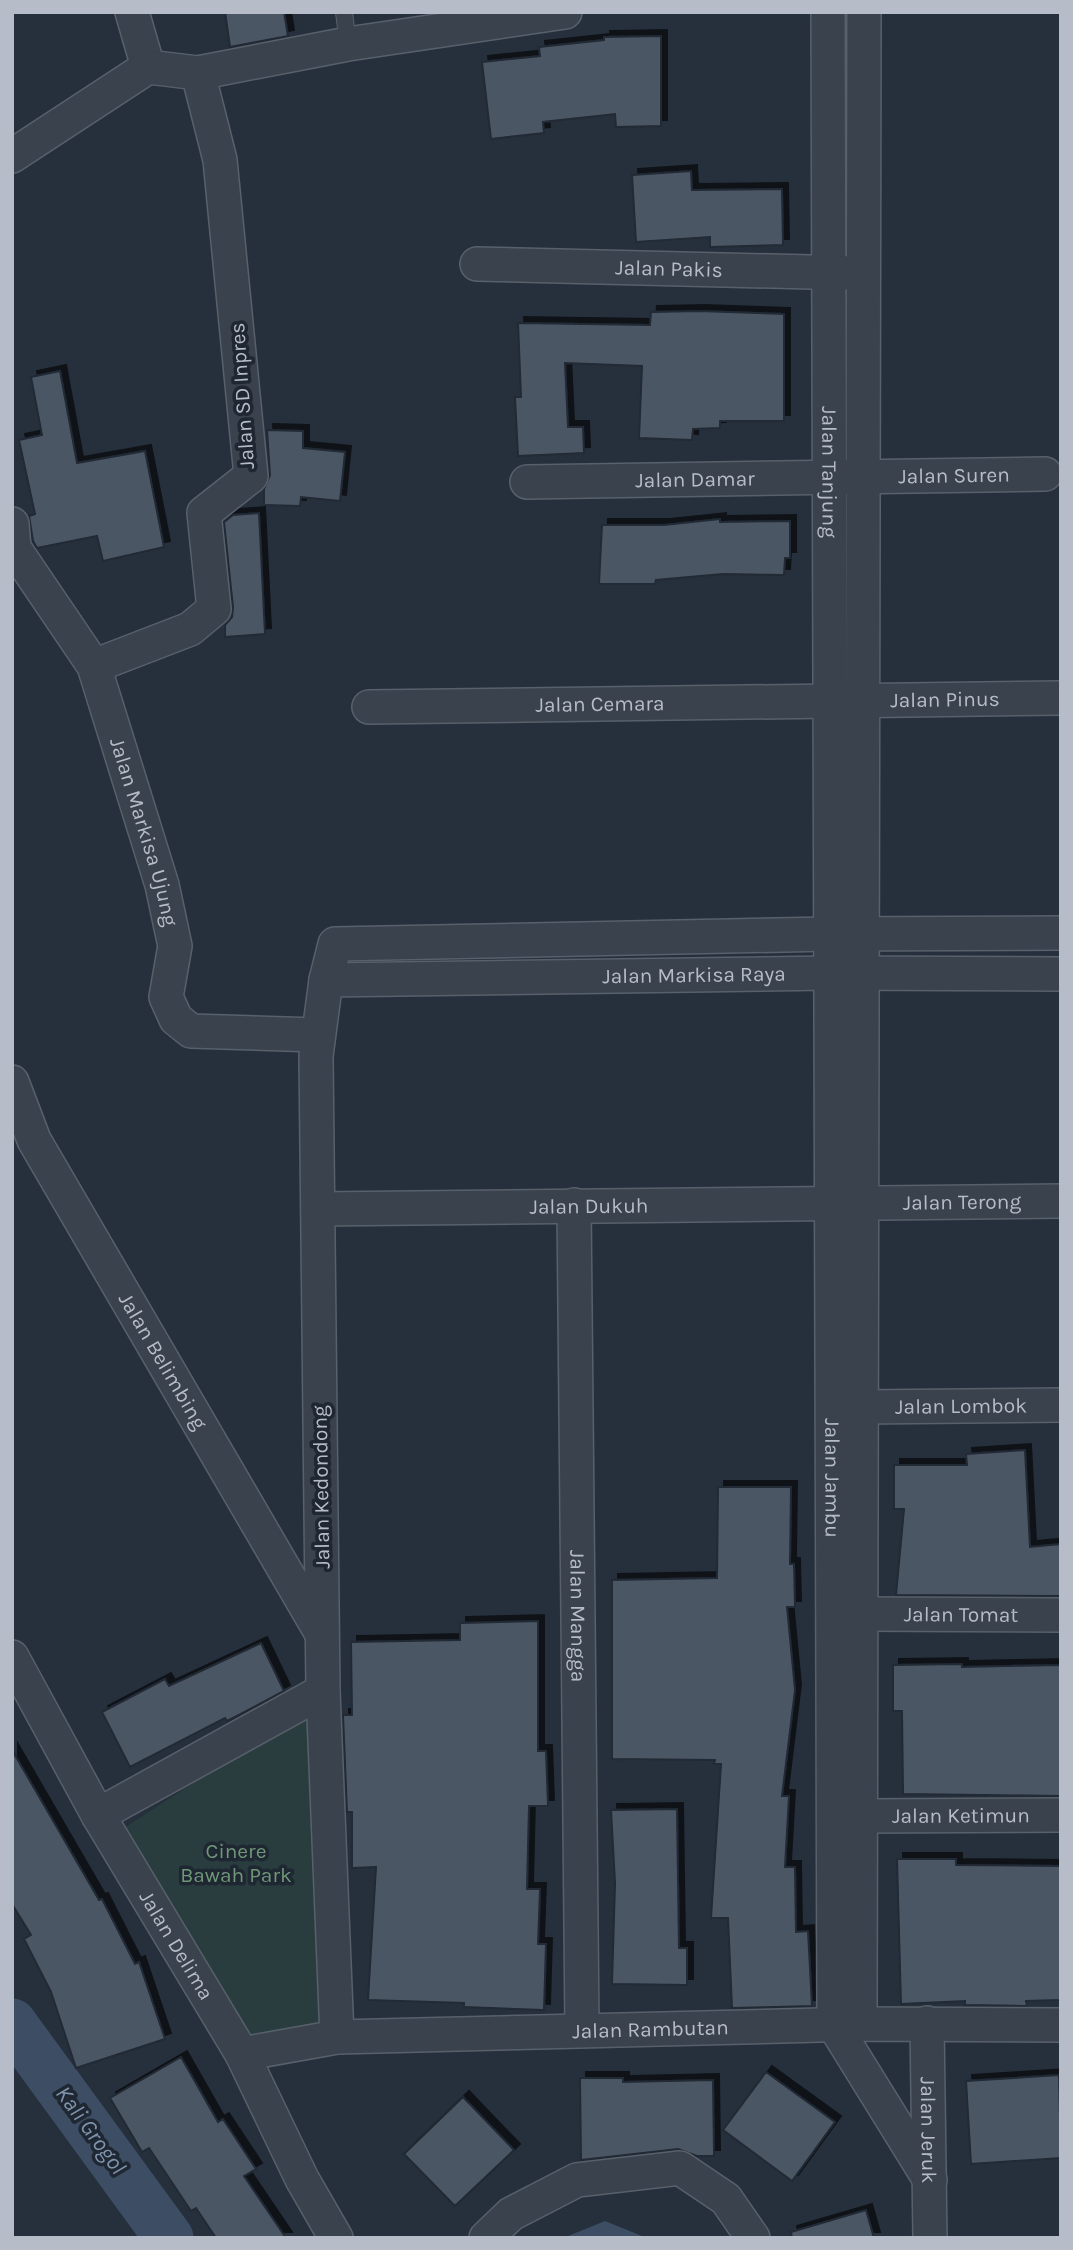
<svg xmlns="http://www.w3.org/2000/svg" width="1073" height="2250" font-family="Karla,sans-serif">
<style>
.green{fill:#293d3f}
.water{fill:#3d4d64}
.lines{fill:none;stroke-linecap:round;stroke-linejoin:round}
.river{stroke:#3d4d64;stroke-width:49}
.building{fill:#4c5765;stroke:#212934;stroke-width:2;filter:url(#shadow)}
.lane-casing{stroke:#58606b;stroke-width:18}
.street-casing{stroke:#58606b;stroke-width:36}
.lane{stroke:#3a424d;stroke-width:16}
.street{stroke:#3a424d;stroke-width:33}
.labels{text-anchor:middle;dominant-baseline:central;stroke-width:7;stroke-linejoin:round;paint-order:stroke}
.street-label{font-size:21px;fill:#b6bdc8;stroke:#1f2732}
.park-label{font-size:21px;fill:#6f9778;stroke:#1f2732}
.water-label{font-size:23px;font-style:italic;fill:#7f93ad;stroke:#1f2732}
</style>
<defs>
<filter id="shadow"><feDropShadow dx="6" dy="-6" stdDeviation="0" flood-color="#0009"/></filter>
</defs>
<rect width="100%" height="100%" fill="#26303d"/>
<path class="green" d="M 319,1701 L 334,2030 L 241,2054 L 115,1834 Z"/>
<path class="water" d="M 605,2221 L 647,2238 L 563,2238 Z"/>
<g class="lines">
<path class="river" d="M 12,2023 L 169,2238"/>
</g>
<path class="building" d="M 225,12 L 284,12 L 288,36 L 230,47 Z
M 661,36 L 661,126 L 616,127 L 615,114 L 543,122 L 544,133 L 491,139 L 482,62 L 540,56 L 539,47 L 604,40 L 604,37 Z
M 691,171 L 692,190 L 782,189 L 783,245 L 710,247 L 710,237 L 636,242 L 632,175 Z
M 699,311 L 784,314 L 784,421 L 720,421 L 720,428 L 693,429 L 692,440 L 639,438 L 642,366 L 565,363 L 568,427 L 583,427 L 584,453 L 518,456 L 515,397 L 521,397 L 518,323 L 650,325 L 651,312 Z
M 60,371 L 77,463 L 145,451 L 164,547 L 103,561 L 97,536 L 37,548 L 33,541 L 29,516 L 35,514 L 19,440 L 42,435 L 31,377 Z
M 267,430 L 303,431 L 303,448 L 345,452 L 340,501 L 301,497 L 300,506 L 264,505 L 264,489 L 270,475 Z
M 259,513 L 265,634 L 225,637 L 225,625 L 232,617 L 233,607 L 224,522 L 233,515 Z
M 720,519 L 720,522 L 790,521 L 790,558 L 785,558 L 784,575 L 723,574 L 656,580 L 655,584 L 599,584 L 602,525 L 664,525 Z
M 1025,1450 L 1030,1547 L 1061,1544 L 1061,1596 L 896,1595 L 904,1509 L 894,1509 L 894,1465 L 967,1465 L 966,1454 Z
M 718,1487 L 791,1487 L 790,1564 L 794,1564 L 795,1607 L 787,1607 L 795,1690 L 782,1796 L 789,1796 L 785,1867 L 795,1867 L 796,1932 L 808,1931 L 812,2006 L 732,2008 L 728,1918 L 711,1918 L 721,1764 L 714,1764 L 715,1760 L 612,1759 L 612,1580 L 717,1578 Z
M 538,1621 L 538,1751 L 546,1751 L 548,1806 L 529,1806 L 527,1889 L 540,1889 L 538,1944 L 546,1944 L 544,2010 L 464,2007 L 464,2003 L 368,2000 L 376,1867 L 352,1868 L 352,1812 L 347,1812 L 343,1715 L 352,1715 L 351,1642 L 460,1640 L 460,1623 Z
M 261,1643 L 284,1691 L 235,1717 L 227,1721 L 225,1718 L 130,1767 L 102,1712 L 165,1679 L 169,1686 Z
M 962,1664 L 962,1667 L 1061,1665 L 1061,1796 L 903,1794 L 902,1711 L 893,1711 L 893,1665 Z
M 12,1750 L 99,1900 L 102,1899 L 135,1964 L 139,1962 L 165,2039 L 76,2068 L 51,1992 L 24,1939 L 31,1935 L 12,1904 Z
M 677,1809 L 679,1948 L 687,1948 L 687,1985 L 612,1984 L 615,1883 L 611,1810 Z
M 897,1859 L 956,1859 L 956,1865 L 1061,1866 L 1061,2000 L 1026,2001 L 1027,2006 L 965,2005 L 965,2001 L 901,2004 Z
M 181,2057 L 218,2122 L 223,2119 L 256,2169 L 244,2176 L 286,2238 L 216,2238 L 196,2208 L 191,2211 L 149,2148 L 142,2152 L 110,2098 Z
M 766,2072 L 835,2122 L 792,2181 L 723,2130 Z
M 1059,2075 L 1061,2158 L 971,2164 L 966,2081 Z
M 580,2078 L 623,2078 L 623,2082 L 713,2080 L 714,2156 L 697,2156 L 678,2149 L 581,2160 Z
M 463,2097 L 514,2150 L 455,2206 L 404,2154 Z
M 866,2210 L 874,2238 L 792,2238 L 791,2232 Z"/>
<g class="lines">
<defs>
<path id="lane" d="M 344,12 L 348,44"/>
<g id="street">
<path d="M 132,12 L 148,67"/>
<path id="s1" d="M 828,12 L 834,2025 L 930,2180"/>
<path d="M 148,67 L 198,73 L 348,44 L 565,12"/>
<path d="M 12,156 L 148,67"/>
<path id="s2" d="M 477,264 L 851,273"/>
<path id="s3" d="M 527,482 L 1045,474"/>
<path id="s4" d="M 12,524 L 14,548 L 94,666 L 162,885 L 175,946 L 166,997 L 176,1019 L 191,1031 L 317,1035"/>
<path d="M 94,666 L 190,629 L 214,609 L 204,513 L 251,476 L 220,160 L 198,73"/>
<path id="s5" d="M 369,707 L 1061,698"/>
<path id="s6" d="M 326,980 L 831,973 L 1061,974"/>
<path id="s7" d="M 12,1082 L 34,1140 L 322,1634"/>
<path id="s8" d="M 574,1205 L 582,2028"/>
<path id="s9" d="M 318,1209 L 1061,1201"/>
<path id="s10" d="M 861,1407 L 1061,1405"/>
<path id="s11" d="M 861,1614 L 1061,1615"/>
<path id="s12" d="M 12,1657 L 98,1815 L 242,2054 L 302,2179 L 336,2238"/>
<path d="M 98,1815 L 323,1691"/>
<path id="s13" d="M 861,1816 L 1061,1815"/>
<path id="s14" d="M 927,2023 L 930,2238"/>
<path d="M 860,2024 L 864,12"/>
<path d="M 337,2037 L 323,1691 L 316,1056 L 326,980 L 335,944 L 830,934 L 1061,933"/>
<path id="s15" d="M 242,2054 L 337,2037 L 860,2024 L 1061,2025"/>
<path d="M 486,2238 L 511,2214 L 577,2180 L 680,2168 L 726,2199 L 753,2238"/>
</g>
</defs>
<use href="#lane" class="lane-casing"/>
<use href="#street" class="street-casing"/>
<use href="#lane" class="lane"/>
<use href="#street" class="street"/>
</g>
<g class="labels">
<g class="street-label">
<text stroke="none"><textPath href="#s2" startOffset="192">Jalan Pakis</textPath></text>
<text transform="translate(242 396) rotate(-94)">Jalan SD Inpres</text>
<text stroke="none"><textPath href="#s1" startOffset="460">Jalan Tanjung</textPath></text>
<text stroke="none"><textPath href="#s3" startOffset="427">Jalan Suren</textPath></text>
<text stroke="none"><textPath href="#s3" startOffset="168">Jalan Damar</textPath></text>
<text stroke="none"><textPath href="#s5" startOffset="576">Jalan Pinus</textPath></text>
<text stroke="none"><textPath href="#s5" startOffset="231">Jalan Cemara</textPath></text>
<text stroke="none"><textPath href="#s4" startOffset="340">Jalan Markisa Ujung</textPath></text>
<text stroke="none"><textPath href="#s6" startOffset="368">Jalan Markisa Raya</textPath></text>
<text stroke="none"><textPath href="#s9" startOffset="644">Jalan Terong</textPath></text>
<text stroke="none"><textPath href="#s9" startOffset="271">Jalan Dukuh</textPath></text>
<text stroke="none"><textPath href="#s7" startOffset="318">Jalan Belimbing</textPath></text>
<text stroke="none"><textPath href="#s10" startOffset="100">Jalan Lombok</textPath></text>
<text stroke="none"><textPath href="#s1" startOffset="1466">Jalan Jambu</textPath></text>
<text transform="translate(321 1487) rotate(-91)">Jalan Kedondong</text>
<text stroke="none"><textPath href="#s11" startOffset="100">Jalan Tomat</textPath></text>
<text stroke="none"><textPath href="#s8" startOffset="411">Jalan Mangga</textPath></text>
<text stroke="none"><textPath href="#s13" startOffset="100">Jalan Ketimun</textPath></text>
<text stroke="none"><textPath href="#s12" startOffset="332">Jalan Delima</textPath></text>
<text stroke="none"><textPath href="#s15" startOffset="410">Jalan Rambutan</textPath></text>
<text stroke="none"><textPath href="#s14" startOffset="107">Jalan Jeruk</textPath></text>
</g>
<g class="park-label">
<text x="236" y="1851">Cinere<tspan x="236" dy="24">Bawah Park</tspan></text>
</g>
<g class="water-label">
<text transform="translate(91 2130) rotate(54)">Kali Grogol</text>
</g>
</g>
<rect width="1073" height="2250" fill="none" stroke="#b6bdc8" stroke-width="28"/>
</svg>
